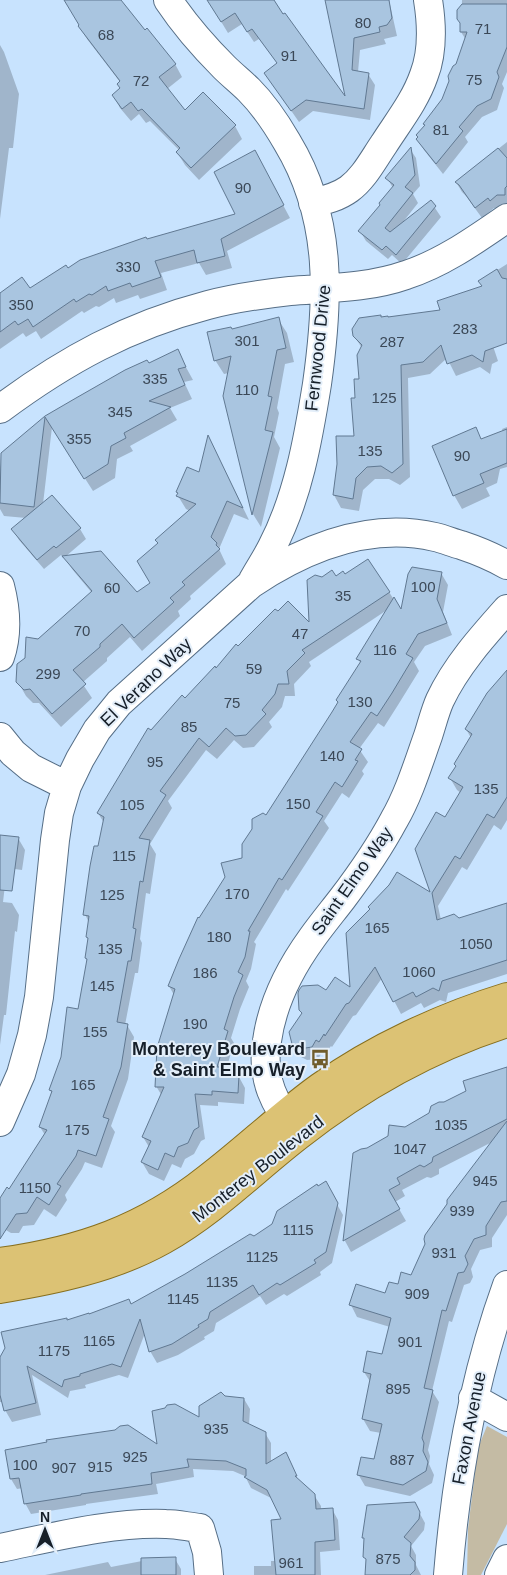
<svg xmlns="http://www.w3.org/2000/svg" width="507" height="1575" font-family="Helvetica,sans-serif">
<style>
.green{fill:#c4bba4}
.shadow{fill:#0003}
.building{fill:#a9c5e0;stroke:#617992}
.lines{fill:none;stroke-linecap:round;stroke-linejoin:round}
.minor-casing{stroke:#566e86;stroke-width:30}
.major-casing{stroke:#876f1e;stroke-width:30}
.minor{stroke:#fff;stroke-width:28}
.major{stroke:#dcc274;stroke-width:28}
.labels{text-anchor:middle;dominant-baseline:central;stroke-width:4;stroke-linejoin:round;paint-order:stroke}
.number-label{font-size:15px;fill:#3b4857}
.street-label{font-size:18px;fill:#161f29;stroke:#e3eef9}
.poi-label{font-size:18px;font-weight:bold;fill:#161f29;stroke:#e3eef9;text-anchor:end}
</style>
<rect width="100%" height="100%" fill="#c8e3fe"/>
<path class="green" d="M 487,1426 L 507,1437 L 507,1524 L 481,1575 L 467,1575 L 468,1529 L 478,1448 Z"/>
<path class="shadow" d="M 65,0 L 120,0 L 145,32 L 175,64 L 182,77 L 167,89 L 185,112 L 235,126 L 242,139 L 199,180 L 185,165 L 177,152 L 179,150 L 150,121 L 146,123 L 139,114 L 131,121 L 120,108 L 113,95 L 121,89 L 120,82 L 87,39 L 79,26 L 81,25 Z
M 208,0 L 273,0 L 347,101 L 327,0 L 389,0 L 397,36 L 384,39 L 386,44 L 360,50 L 358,72 L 368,74 L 375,85 L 370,120 L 313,111 L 299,122 L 265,73 L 278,64 L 259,39 L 254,42 L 242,24 L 228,33 Z
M 462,0 L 507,0 L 507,72 L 502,84 L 504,88 L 497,110 L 482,117 L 465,137 L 468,142 L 443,174 L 424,150 L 417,139 L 443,100 L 466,40 L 461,32 Z
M 0,45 L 4,52 L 19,94 L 13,148 L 9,148 L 0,219 Z
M 507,142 L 507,205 L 496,210 L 494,208 L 482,218 L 466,196 L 462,192 L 456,182 Z
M 410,149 L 416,158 L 420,186 L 413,194 L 418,203 L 403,222 L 431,202 L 441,217 L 402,264 L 392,255 L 388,259 L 366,241 L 360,231 L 381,205 L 393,188 L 387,178 Z
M 261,164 L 290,218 L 227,251 L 232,268 L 206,275 L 199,263 L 161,273 L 167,290 L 140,299 L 138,295 L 116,303 L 114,298 L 99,307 L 96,306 L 84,313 L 82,311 L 41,339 L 36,331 L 26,337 L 23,333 L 0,349 L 0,295 L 29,289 L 68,270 L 147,240 L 237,215 Z
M 507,264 L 507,336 L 487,328 L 498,361 L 492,364 L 490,374 L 480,367 L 456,376 L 447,358 L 430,374 L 408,378 L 410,477 L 400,485 L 389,479 L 375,479 L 363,490 L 359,511 L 341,508 L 334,495 L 355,437 L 356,399 L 361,380 L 362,348 L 354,336 L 381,318 L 441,311 L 483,287 L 480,281 Z
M 278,319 L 287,333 L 294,362 L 285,364 L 277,408 L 279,413 L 274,437 L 280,448 L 261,527 L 253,514 L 224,396 L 229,373 L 224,374 L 215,360 L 232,330 Z
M 177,351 L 193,380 L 184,382 L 192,399 L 170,408 L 177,420 L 130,446 L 133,451 L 117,459 L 115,478 L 93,491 L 52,427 L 43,504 L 52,497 L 80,529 L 86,539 L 65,557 L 137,594 L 151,584 L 159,543 L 190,511 L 186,509 L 178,496 L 200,473 L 209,438 L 249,520 L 234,514 L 219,549 L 226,564 L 190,596 L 191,599 L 178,611 L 180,616 L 142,651 L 130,637 L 107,658 L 107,661 L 82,683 L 92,698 L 61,727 L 39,703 L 33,703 L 26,696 L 18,682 L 26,658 L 39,640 L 92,593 L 72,569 L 65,557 L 63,558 L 61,555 L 44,569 L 19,540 L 13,529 L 26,518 L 4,516 L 0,509 L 0,473 L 2,454 L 46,417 L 148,364 Z
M 507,427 L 507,467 L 500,469 L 497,483 L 486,488 L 490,496 L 462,509 L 454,495 L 475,429 L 481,440 L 503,432 L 502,429 Z
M 441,573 L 448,585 L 443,612 L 452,635 L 425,646 L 414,662 L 419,671 L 398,705 L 384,727 L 378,723 L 359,749 L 368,762 L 362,771 L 364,774 L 349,798 L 342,793 L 324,821 L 329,828 L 288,891 L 286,889 L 254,942 L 256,944 L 251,969 L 246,981 L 249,987 L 240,1009 L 231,1038 L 234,1043 L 225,1073 L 226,1076 L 239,1077 L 245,1088 L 244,1104 L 218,1102 L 218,1106 L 200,1105 L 205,1139 L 201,1141 L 194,1154 L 185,1159 L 181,1168 L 172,1164 L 164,1181 L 149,1174 L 142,1162 L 149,1147 L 143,1137 L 162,1096 L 156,1086 L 174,995 L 169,986 L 243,859 L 266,817 L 333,712 L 361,664 L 358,659 L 387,610 L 309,662 L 311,666 L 294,684 L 295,696 L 285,696 L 282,707 L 269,722 L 272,727 L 254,747 L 243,748 L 234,740 L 217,759 L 206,750 L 168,801 L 172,808 L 150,844 L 156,854 L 150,894 L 146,893 L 140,939 L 142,943 L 138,973 L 135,973 L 125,1025 L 127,1025 L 134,1037 L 128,1079 L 111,1126 L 115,1132 L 102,1168 L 85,1162 L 82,1169 L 65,1195 L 67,1200 L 56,1217 L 44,1209 L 34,1225 L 23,1226 L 19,1233 L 11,1233 L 4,1229 L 0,1221 L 0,1200 L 9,1190 L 45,1135 L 40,1127 L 52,1094 L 50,1090 L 79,1010 L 88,962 L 86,958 L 89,940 L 87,937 L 89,923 L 85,914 L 104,823 L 98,813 L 151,732 L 239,648 L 310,625 L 322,579 L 345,576 L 389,592 L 402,612 Z
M 507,672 L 507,820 L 501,830 L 494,825 L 467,870 L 462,867 L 438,906 L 441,920 L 459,919 L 507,904 L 507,974 L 448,993 L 446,1002 L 440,1000 L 424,1008 L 421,1003 L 401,1014 L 382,978 L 356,1015 L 353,1016 L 332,1047 L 331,1046 L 326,1053 L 323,1051 L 318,1059 L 307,1060 L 301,1057 L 293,1044 L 302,1014 L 300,1010 L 326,992 L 351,990 L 432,894 L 416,849 L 445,819 L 461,793 L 457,790 L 450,778 L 457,767 L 455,764 L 471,738 L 466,729 Z
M 0,836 L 18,838 L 25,850 L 22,870 L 7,868 L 3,902 L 12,903 L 19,915 L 17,932 L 15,931 L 6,1015 L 4,1015 L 0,1045 Z
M 507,1069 L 507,1215 L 492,1238 L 492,1247 L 480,1250 L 471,1269 L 473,1277 L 470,1283 L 464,1285 L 452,1322 L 449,1321 L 432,1391 L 439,1402 L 428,1450 L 430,1456 L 429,1464 L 434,1475 L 432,1483 L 410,1496 L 365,1486 L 358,1474 L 375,1461 L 381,1433 L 370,1431 L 363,1419 L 371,1383 L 364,1372 L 383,1355 L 390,1327 L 357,1317 L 351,1305 L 386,1295 L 411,1276 L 494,1141 L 439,1169 L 439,1174 L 431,1178 L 427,1177 L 402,1190 L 405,1196 L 395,1202 L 406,1221 L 351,1252 L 345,1241 L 354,1154 L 367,1149 L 405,1128 L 445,1103 Z
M 325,1183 L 343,1215 L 332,1263 L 320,1272 L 321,1275 L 287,1296 L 284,1294 L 266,1305 L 260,1296 L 216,1323 L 214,1331 L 204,1337 L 205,1339 L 178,1355 L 157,1363 L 150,1351 L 145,1333 L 128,1378 L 119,1375 L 85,1385 L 86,1388 L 70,1391 L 68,1398 L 32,1375 L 41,1415 L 12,1422 L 5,1410 L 3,1402 L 0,1402 L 0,1360 L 67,1321 L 132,1305 L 254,1237 L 273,1225 L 317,1187 Z
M 225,1398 L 244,1399 L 250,1409 L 249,1425 L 265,1433 L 271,1443 L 271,1462 L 291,1464 L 299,1482 L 314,1495 L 321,1506 L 321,1510 L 332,1509 L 338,1520 L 340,1550 L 320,1552 L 321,1575 L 254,1575 L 254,1566 L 271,1566 L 271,1561 L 276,1561 L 283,1520 L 273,1499 L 251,1488 L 246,1478 L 247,1477 L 233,1471 L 193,1469 L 194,1477 L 156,1484 L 158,1494 L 86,1504 L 86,1505 L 31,1514 L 25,1503 L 23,1488 L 17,1489 L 11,1479 L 159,1446 L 200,1419 Z
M 414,1503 L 425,1523 L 424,1530 L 411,1546 L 416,1555 L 416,1565 L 421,1575 L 367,1575 L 367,1561 L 364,1556 L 365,1540 L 364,1538 Z
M 175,1559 L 181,1569 L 181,1575 L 45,1575 L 108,1562 L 111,1567 L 142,1561 Z"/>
<path class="building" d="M 64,0 L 121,0 L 145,30 L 147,28 L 176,64 L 159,77 L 185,110 L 203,92 L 236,125 L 191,168 L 176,152 L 180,148 L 142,109 L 138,111 L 131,102 L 122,109 L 112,95 L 120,88 L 117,84 L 120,81 L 78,26 L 79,25 Z
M 207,0 L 274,0 L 283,14 L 285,13 L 345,96 L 325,0 L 389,0 L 392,18 L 387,25 L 379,27 L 380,32 L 354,38 L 352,70 L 369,73 L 364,109 L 306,100 L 291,111 L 264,73 L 277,63 L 252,29 L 247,32 L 235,13 L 221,22 Z
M 462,4 L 507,4 L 507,47 L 497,72 L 499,77 L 491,99 L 477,106 L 459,127 L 463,131 L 436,164 L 416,139 L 418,137 L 416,135 L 425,125 L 423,124 L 442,99 L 449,81 L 448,76 L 453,66 L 456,64 L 467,32 L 460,32 L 460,23 L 457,19 L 457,10 Z
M 411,147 L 415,175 L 405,187 L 413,193 L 385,228 L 390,232 L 431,200 L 436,206 L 396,255 L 386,246 L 382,250 L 358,231 L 380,205 L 379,203 L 394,185 L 385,178 Z
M 498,148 L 507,158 L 507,186 L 505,188 L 505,195 L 497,195 L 490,201 L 488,198 L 475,208 L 459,185 L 455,182 Z
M 255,150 L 284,205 L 221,239 L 225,256 L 197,263 L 194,250 L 155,261 L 161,277 L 132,287 L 130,283 L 108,291 L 106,286 L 92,295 L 89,294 L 76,302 L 74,299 L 33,327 L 28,319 L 18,325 L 15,321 L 0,332 L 0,293 L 22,277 L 30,288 L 66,265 L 68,268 L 80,260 L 146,237 L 147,239 L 235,214 L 214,172 Z
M 497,269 L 502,278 L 507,279 L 507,343 L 485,351 L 483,362 L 472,355 L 447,364 L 441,345 L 423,362 L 401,365 L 403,464 L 392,473 L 381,466 L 367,467 L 356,478 L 353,499 L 333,495 L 337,464 L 336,436 L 354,436 L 351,398 L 355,398 L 354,379 L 359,379 L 357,355 L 362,345 L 353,336 L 352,329 L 359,318 L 381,315 L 381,317 L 388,316 L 388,317 L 440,310 L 437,301 L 482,286 L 478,281 Z
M 279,317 L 286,348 L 277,350 L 268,396 L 272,397 L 265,430 L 273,432 L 252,515 L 223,396 L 231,356 L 214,361 L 207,332 L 231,327 L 232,329 Z
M 178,349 L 186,367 L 178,369 L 185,385 L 149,401 L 171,407 L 124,433 L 126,438 L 111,446 L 108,464 L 84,479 L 45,417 L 34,507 L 0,503 L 1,453 L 45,416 L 76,398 L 125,370 L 147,360 L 149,363 Z
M 476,427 L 481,439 L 507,429 L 507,463 L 480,474 L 484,483 L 453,496 L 432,446 Z
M 208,435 L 243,508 L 227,501 L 211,537 L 217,543 L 216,545 L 220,549 L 182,582 L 185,585 L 170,598 L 174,602 L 134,638 L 122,624 L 100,644 L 100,647 L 73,670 L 86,684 L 52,714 L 30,689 L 24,690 L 16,682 L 17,664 L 25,658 L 26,637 L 38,639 L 92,591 L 62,556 L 101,551 L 137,592 L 150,583 L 137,561 L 158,543 L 155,540 L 196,504 L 176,496 L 178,493 L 176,492 L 187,467 L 199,472 Z
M 52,495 L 81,528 L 56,548 L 54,546 L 37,560 L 11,529 Z
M 368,559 L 390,592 L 302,650 L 305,653 L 287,671 L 289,684 L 278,684 L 275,694 L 262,710 L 266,714 L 246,735 L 235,736 L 226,728 L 209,747 L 199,738 L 160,791 L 166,795 L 139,838 L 150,840 L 143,882 L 140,881 L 133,928 L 136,929 L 131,961 L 128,961 L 117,1022 L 128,1024 L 121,1067 L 103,1117 L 109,1119 L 96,1156 L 78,1150 L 76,1156 L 57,1184 L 61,1186 L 49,1205 L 37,1197 L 27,1213 L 16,1214 L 0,1239 L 0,1198 L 7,1187 L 9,1189 L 47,1130 L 39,1127 L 52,1091 L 49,1090 L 61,1057 L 67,1007 L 78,1009 L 87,959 L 85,958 L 88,938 L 86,937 L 89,916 L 83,915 L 90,866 L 94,846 L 98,846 L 104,817 L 97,813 L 148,728 L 151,730 L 182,695 L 185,698 L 215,666 L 216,668 L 236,644 L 238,646 L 275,609 L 278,611 L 288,601 L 309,622 L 307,580 L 315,575 L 322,577 L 332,570 L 336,576 L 343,571 L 345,574 Z
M 412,567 L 442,572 L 437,599 L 447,623 L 418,634 L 406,654 L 413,658 L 392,693 L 377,716 L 371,712 L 350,742 L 362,749 L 355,760 L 358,761 L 342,787 L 335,782 L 316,812 L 323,816 L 282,880 L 279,878 L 248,931 L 250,931 L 245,957 L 238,972 L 243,975 L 234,997 L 224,1029 L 228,1031 L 217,1067 L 223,1067 L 222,1074 L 239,1075 L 238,1093 L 212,1091 L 212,1095 L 195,1094 L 199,1127 L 194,1130 L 188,1143 L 178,1147 L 174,1157 L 165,1153 L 158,1170 L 141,1162 L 151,1141 L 142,1137 L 164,1087 L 155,1087 L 157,1048 L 175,989 L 168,986 L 179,959 L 198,917 L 199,918 L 225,877 L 221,863 L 242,858 L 242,844 L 252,829 L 252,819 L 263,813 L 266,815 L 332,712 L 338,702 L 336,700 L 361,661 L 356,659 L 394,597 L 401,609 L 408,574 Z
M 507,670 L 507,797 L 494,818 L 487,814 L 460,859 L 455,856 L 432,893 L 437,920 L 454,914 L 459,918 L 507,903 L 507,960 L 442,981 L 439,991 L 433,988 L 416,997 L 413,992 L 393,1002 L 375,967 L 349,1003 L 346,1004 L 325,1036 L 324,1034 L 319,1042 L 316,1040 L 312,1047 L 299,1049 L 292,1044 L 289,1032 L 302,1013 L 299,1010 L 298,993 L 299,990 L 302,986 L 318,985 L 326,990 L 335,977 L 350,987 L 346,933 L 370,909 L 368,907 L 389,885 L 397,872 L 430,892 L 415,849 L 436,812 L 445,817 L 463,787 L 448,778 L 456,766 L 454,764 L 472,734 L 465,729 L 487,693 Z
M 0,835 L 19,837 L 12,891 L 0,890 Z
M 507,1067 L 507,1119 L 433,1157 L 432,1162 L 424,1167 L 420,1165 L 397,1178 L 400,1184 L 389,1190 L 400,1209 L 343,1241 L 353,1153 L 361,1149 L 367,1148 L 388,1136 L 389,1125 L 405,1127 L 429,1113 L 431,1106 L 439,1102 L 444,1102 L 466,1091 L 463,1081 Z
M 507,1121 L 507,1201 L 501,1202 L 486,1226 L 486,1235 L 474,1239 L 465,1256 L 468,1264 L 464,1272 L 458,1273 L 446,1311 L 442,1310 L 424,1388 L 433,1390 L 422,1438 L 424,1443 L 423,1451 L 428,1462 L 426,1471 L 403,1485 L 357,1475 L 361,1457 L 374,1459 L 382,1424 L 362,1419 L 371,1374 L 363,1372 L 367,1351 L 382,1354 L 391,1318 L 349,1305 L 356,1284 L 385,1293 L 389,1282 L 398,1284 L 401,1272 L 411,1275 L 425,1244 L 424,1239 L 425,1235 L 447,1204 L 447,1200 Z
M 326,1181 L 338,1203 L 326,1252 L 314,1260 L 316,1263 L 280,1285 L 277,1283 L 259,1295 L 253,1285 L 210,1312 L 208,1319 L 198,1325 L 199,1327 L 172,1344 L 149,1352 L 140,1319 L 121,1367 L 112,1364 L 80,1374 L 80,1376 L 64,1380 L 62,1387 L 27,1366 L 36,1403 L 4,1411 L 0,1395 L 0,1357 L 5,1348 L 1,1332 L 67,1318 L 67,1320 L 89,1313 L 89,1314 L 129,1299 L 131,1304 L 185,1274 L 250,1234 L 254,1236 L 272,1224 L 277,1211 L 317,1184 L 318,1186 Z
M 221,1392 L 225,1396 L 244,1398 L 243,1421 L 266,1432 L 266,1464 L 286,1452 L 297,1476 L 295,1476 L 315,1494 L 316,1509 L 333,1508 L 335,1540 L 315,1542 L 315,1575 L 276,1575 L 271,1520 L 281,1519 L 267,1490 L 244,1477 L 246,1476 L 246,1469 L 226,1461 L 187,1459 L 189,1467 L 151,1473 L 152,1484 L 81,1494 L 81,1495 L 24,1504 L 19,1478 L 10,1479 L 5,1450 L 47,1442 L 46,1440 L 115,1430 L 120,1426 L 128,1425 L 157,1444 L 152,1411 L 165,1408 L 167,1405 L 175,1404 L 199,1417 L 199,1406 Z
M 415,1502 L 420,1512 L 419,1519 L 404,1537 L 411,1543 L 410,1556 L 415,1562 L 415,1570 L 410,1575 L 365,1575 L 366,1559 L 363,1557 L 364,1538 L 362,1538 L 367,1505 Z
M 176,1557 L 176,1575 L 141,1575 L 141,1558 Z"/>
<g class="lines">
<defs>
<path id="minor" d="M 168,0 C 184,24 203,46 224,67 C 232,75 241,82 249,90 C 264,105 276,123 287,142 C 333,218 329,299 317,384 C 308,440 298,497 272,547 C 266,559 259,569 253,580
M 313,203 C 326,200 338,197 349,189 C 364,178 373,160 384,144 C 398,122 415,101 424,75 C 433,52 432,25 428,0
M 0,409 C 66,360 128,326 208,305 C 235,298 263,294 290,291 C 329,288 369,288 406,275 C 443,263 475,240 507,218
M 0,586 C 6,609 8,634 0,657
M 0,737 L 13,753 L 31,768 L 67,786
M 0,1122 L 21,1074 L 32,1035 L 39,997 L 55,840 L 59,813 L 67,786 L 80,759 L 97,730 L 119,703 L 251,584 C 305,548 370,522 435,537 C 444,539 453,543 461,545 C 476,550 493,557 507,565
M 298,1134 C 274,1105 261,1079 267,1041 C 272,1004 291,967 312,938 C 322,924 332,912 342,899 C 361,874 379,848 394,820 C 409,794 418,764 428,736 C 432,724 435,711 440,700 C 456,666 482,637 507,609
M 473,1398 L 507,1417
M 0,1548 C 54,1537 111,1522 166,1524 C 177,1524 189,1527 200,1528 L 207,1552 L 209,1575
M 448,1575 C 456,1476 473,1379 507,1285
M 499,1575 L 507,1559"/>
<path id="major" d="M 0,1262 C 80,1251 144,1229 208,1178 C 246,1149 281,1115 320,1087 C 375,1048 442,1017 507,997
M 0,1289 C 55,1280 113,1268 163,1240 C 213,1212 253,1171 298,1136 C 360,1087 432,1047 507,1023"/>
</defs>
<use href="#minor" class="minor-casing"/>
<use href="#major" class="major-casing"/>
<use href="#minor" class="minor"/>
<use href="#major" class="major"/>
</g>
<defs>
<symbol id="bus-bare" viewBox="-9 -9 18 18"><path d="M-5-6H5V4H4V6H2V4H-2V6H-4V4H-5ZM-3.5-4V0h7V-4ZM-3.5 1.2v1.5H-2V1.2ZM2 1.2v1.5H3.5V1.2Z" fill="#705d2c" stroke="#e3eef9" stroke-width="2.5" paint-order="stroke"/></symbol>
</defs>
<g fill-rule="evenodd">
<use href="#bus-bare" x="306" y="1045" width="28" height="28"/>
</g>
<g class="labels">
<g class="number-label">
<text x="363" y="22">80</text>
<text x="483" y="28">71</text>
<text x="106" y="34">68</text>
<text x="289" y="55">91</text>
<text x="474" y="79">75</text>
<text x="141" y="80">72</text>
<text x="441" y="129">81</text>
<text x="243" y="187">90</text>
<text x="128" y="266">330</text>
<text x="21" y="304">350</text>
<text x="465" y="328">283</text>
<text x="247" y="340">301</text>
<text x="392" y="341">287</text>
<text x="155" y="378">335</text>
<text x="247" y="389">110</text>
<text x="384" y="397">125</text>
<text x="120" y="411">345</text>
<text x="79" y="438">355</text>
<text x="370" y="450">135</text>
<text x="462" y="455">90</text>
<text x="423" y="586">100</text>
<text x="112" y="587">60</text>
<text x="343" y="595">35</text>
<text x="82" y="630">70</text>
<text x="300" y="633">47</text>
<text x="385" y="649">116</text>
<text x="254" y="668">59</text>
<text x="48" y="673">299</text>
<text x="360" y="701">130</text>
<text x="232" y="702">75</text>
<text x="189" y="726">85</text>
<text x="332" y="755">140</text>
<text x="155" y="761">95</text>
<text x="486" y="788">135</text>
<text x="298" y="803">150</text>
<text x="132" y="804">105</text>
<text x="124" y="855">115</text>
<text x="237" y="893">170</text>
<text x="112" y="894">125</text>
<text x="377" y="927">165</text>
<text x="219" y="936">180</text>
<text x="476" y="943">1050</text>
<text x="110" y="948">135</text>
<text x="419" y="971">1060</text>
<text x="205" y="972">186</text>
<text x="102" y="985">145</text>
<text x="195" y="1023">190</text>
<text x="95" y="1031">155</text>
<text x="83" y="1084">165</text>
<text x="451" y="1124">1035</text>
<text x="77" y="1129">175</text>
<text x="410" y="1148">1047</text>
<text x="485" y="1180">945</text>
<text x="35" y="1187">1150</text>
<text x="462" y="1210">939</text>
<text x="298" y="1229">1115</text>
<text x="444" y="1252">931</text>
<text x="262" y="1256">1125</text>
<text x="222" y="1281">1135</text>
<text x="417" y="1293">909</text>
<text x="183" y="1298">1145</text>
<text x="99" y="1340">1165</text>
<text x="410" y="1341">901</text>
<text x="54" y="1350">1175</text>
<text x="398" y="1388">895</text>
<text x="216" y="1428">935</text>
<text x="135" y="1456">925</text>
<text x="402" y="1459">887</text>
<text x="25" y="1464">100</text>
<text x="100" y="1466">915</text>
<text x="64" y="1467">907</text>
<text x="388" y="1558">875</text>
<text x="291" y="1562">961</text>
</g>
<g class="street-label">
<text transform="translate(318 348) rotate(-84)">Fernwood Drive</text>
<text transform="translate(146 682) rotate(-44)">El Verano Way</text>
<text transform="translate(352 881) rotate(-55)">Saint Elmo Way</text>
<text transform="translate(258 1169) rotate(-38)">Monterey Boulevard</text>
<text transform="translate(469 1428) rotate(-79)">Faxon Avenue</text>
</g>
<g class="poi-label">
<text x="305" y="1049">Monterey Boulevard<tspan x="305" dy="21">&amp; Saint Elmo Way</tspan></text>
</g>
</g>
<g transform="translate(45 1530)" stroke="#e3eef9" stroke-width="4" paint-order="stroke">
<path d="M0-4L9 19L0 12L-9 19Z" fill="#161f29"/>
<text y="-8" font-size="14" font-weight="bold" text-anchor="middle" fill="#161f29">N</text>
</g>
</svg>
